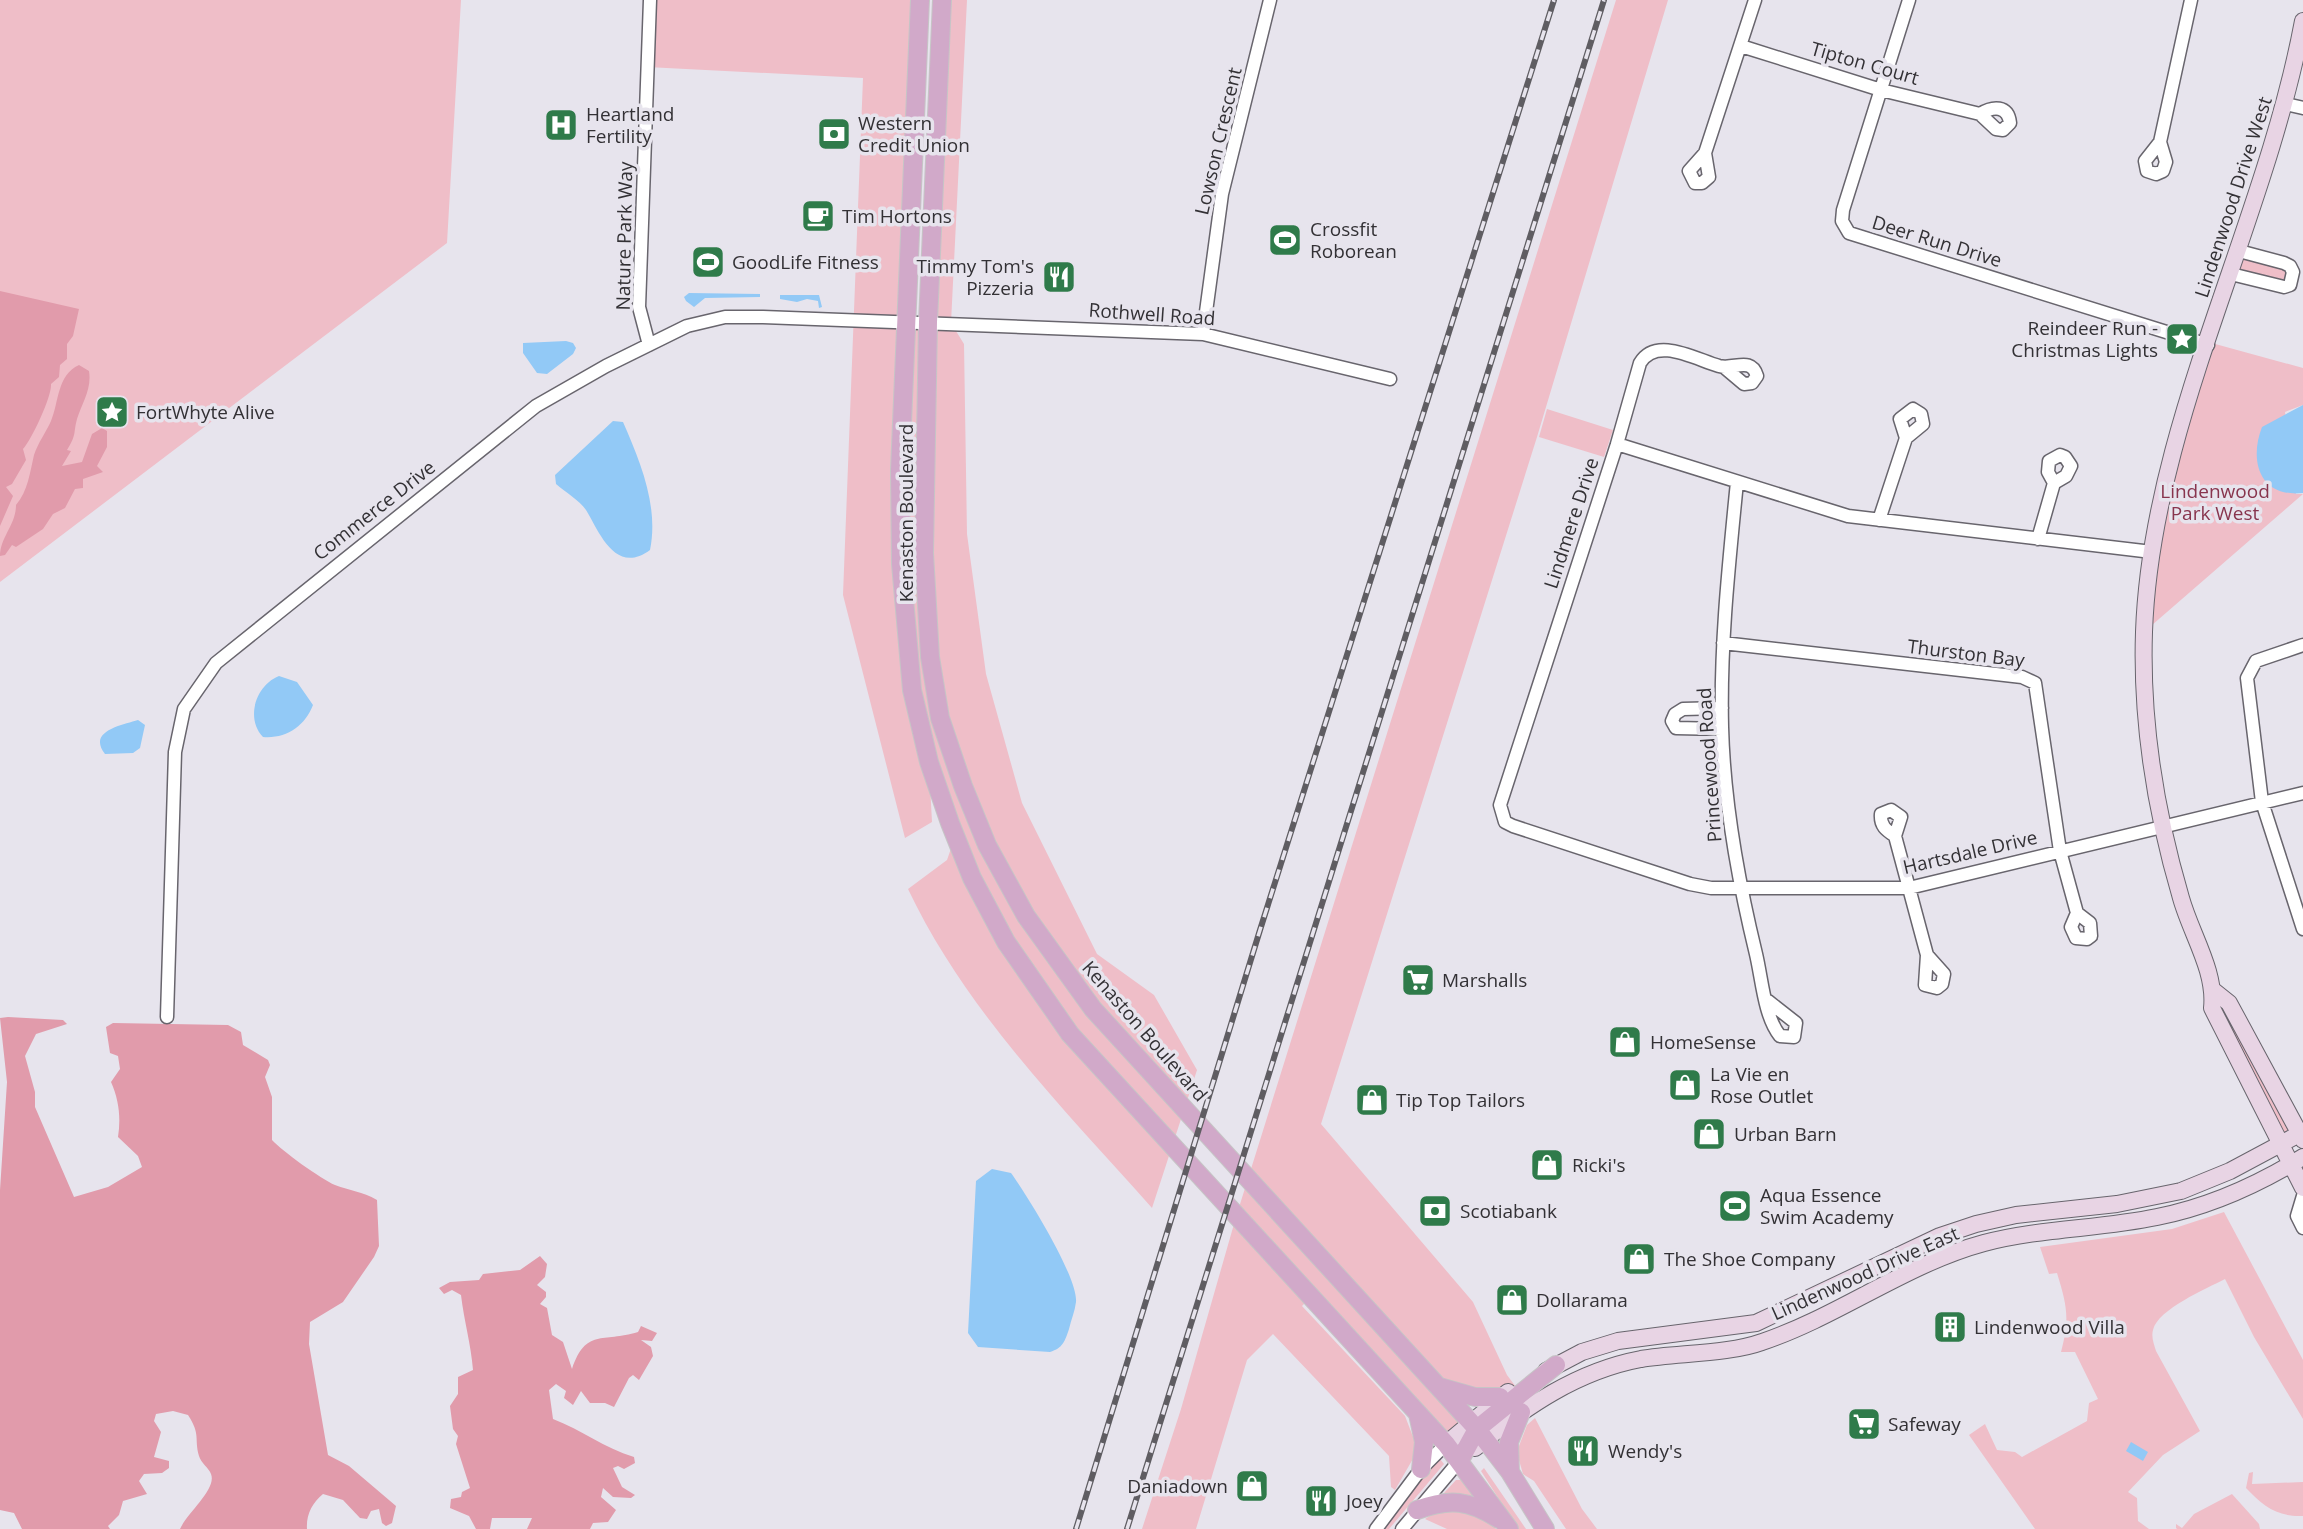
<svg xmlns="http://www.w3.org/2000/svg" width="2303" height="1529" font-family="'Open Sans',sans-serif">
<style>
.green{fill:#efbec8}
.forest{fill:#e19bab}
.water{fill:#92c9f6}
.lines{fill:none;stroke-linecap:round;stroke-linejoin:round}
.street-casing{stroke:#68656d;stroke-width:15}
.secondary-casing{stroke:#68656d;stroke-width:18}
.primary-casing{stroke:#c6c5c6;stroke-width:20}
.street{stroke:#fff;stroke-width:12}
.secondary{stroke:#e8d4e4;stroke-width:16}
.primary{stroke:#d1a9c9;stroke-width:18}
.rail-casing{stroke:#5f5d62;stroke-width:6}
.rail{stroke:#e7e4ed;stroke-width:3.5;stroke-dasharray:10;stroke-linecap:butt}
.labels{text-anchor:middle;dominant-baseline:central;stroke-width:7;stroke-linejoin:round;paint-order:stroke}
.street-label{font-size:19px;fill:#333135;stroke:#e7e4ed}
.poi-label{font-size:19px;fill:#333135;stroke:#e7e4ed;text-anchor:start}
.park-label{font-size:19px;fill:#88354e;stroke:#e7e4ed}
</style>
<rect width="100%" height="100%" fill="#e7e4ed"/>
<path class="green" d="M 0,0 L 461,0 L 447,243 L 0,582 Z
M 650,0 L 920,0 L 907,321 L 927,322 L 943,0 L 967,0 L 951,323 L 964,344 L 967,534 L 986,674 L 1022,803 L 1097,954 L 1154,995 L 1197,1070 L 1152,1208 C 1063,1108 966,1011 908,889 L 947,860 L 955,837 L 929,766 L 932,822 L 905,838 L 843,595 L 863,78 L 647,67 Z
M 1616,0 L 1668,0 L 1537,437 L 1321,1124 L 1473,1302 L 1507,1375 L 1516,1387 L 1500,1397 L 1441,1388 L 1471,1423 L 1446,1444 L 1310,1298 L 1302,1306 L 1405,1416 L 1415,1442 L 1414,1457 L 1395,1490 L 1391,1487 L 1389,1456 L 1273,1334 L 1247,1360 L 1196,1529 L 1142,1529 L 1181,1409 L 1236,1217 Z
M 2239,251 L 2284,263 L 2290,285 L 2231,274 Z
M 2208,342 L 2303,368 L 2303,405 L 2285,412 L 2296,494 L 2303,494 L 2144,632 L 2152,552 Z
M 1547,409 L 1613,430 L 1604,457 L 1539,437 Z
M 2214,991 L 2300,1134 L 2280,1146 L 2212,1008 Z
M 2224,1212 L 2303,1360 L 2303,1419 L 2254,1337 L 2225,1279 C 2206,1289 2158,1309 2153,1330 C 2151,1337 2154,1344 2156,1351 L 2200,1431 L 2163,1455 L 2128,1492 L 2137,1498 L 2138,1521 L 2149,1529 L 2035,1529 L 1969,1435 L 1985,1424 L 1997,1450 L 2015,1452 L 2022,1457 L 2087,1421 L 2089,1403 L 2098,1399 L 2075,1352 L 2061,1352 C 2070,1318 2067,1306 2057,1273 L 2049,1274 L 2040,1247 L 2172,1229 Z
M 1535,1418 L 1582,1509 L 1597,1529 L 1566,1529 L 1534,1481 L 1523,1474 L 1515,1446 L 1519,1446 L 1527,1425 Z
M 1440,1459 L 1444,1464 L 1389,1529 L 1380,1529 L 1425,1471 Z
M 1484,1468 L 1526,1529 L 1518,1529 L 1481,1471 Z
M 2253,1472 L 2252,1484 L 2303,1482 L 2303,1516 C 2277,1517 2263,1506 2246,1488 L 2249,1473 Z
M 1456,1480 L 1464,1480 L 1477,1498 L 1444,1493 Z
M 2232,1494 L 2259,1524 L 2260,1529 C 2231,1529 2206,1529 2177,1529 L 2176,1528 L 2176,1524 L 2182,1528 L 2194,1514 Z
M 1453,1506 L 1489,1520 L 1496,1529 L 1447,1529 L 1425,1519 L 1440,1509 Z"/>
<path class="forest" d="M 0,291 L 79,309 L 73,336 L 67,344 L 67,359 L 60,365 L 59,377 L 51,384 C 52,396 32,439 23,449 L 26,460 L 12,484 L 6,487 L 13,496 L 0,526 Z
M 79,365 L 89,371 C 92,389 82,403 77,419 C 73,434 77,434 67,450 L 71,451 L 62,466 L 82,462 L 92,434 L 102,428 L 107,431 L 107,447 L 97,466 L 103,472 L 83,479 L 83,488 L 75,489 L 65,508 L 53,514 L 43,529 L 16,547 L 12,545 L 5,555 L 0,556 C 0,537 16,525 16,505 C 28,491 30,472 34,455 C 38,443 46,432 51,421 C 59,402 57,375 79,365 Z
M 8,1017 L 63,1020 L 67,1024 L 36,1034 L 25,1056 L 35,1092 L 35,1107 L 74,1197 L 108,1187 L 142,1167 L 138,1156 L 118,1137 C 121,1118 119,1100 111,1082 L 120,1069 L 118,1056 L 110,1053 L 106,1027 L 113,1023 L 228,1025 L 241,1032 L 243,1045 L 268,1060 L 270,1065 L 265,1077 L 272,1097 L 272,1140 C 282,1151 321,1179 335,1185 C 350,1191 362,1191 377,1200 L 379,1246 L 374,1257 L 343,1302 L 310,1322 L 309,1344 L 328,1455 L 349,1466 L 396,1506 L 392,1523 L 386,1526 L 382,1523 L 379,1509 L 371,1511 L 367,1519 L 360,1518 L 343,1500 L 323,1494 C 312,1503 306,1515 307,1529 L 180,1529 C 188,1512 217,1489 211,1474 C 209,1468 201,1463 199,1456 C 194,1438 201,1435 188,1415 L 173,1411 L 156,1414 L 154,1421 L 161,1432 L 154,1457 L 169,1461 L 169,1468 L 162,1473 L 144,1474 L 139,1481 L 147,1494 L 123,1501 L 119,1515 L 108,1526 L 110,1529 L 22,1529 L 14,1513 L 0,1510 L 0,1190 L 7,1082 L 0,1018 Z
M 540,1256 L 547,1264 L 545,1277 L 537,1285 L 546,1292 L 546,1297 L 540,1304 L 547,1308 L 552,1335 L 563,1342 L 572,1369 C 586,1328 602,1343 638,1332 L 641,1326 L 657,1333 L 652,1341 L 641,1340 L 651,1347 L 653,1356 L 639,1380 L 633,1375 L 629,1378 L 614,1407 L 605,1403 L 590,1403 L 581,1391 L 573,1405 L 564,1398 L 566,1391 L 556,1384 L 549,1390 L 553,1419 C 582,1430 604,1448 634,1457 L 635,1463 L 624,1469 L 618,1466 L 613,1468 L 622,1487 L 635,1495 L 631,1498 L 613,1497 L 603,1488 L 601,1497 L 616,1510 L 608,1522 L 593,1523 L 590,1529 L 527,1529 L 532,1518 L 492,1518 L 490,1529 L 476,1529 L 469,1516 L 450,1508 L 451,1499 L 461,1497 L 462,1492 L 470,1488 L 456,1444 L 458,1436 L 453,1429 L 450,1406 L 458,1394 L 458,1377 L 473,1370 C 471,1344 464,1321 461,1295 L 452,1290 L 444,1294 L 439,1288 L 450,1282 L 479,1280 L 483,1274 L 520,1270 Z"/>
<path class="water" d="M 689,293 L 760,294 L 760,297 L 705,298 L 694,307 L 686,301 L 684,297 Z
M 780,295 L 819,295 L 822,307 L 819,308 L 818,301 L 807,299 L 797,302 L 780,299 Z
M 566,341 L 573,343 L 576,348 L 573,354 L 547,374 L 537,373 L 523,353 L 523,343 Z
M 2303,405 L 2303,493 C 2259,498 2249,460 2262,427 Z
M 613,421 L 623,422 C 640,461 659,506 650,550 C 615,576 599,531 586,510 C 579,500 565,492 556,484 L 555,475 Z
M 279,676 L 297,682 L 313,705 C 305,726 286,739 263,737 C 245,718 256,685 279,676 Z
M 138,720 L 145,725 L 140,748 L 133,753 L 105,754 C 87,731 122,725 138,720 Z
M 992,1169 L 1011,1173 C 1027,1195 1078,1277 1076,1302 C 1075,1311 1071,1320 1069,1329 C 1065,1341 1063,1348 1050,1352 L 978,1347 L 968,1333 L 976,1181 Z
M 2131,1442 L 2148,1452 L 2143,1461 L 2126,1451 Z"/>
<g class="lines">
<defs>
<path id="street" d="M 1909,0 L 1843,210 L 1842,221 L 1849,233 L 2208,345
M 1741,46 L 1881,90 L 1980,114 L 1996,129 L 2003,130 L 2010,123 C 2008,105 1993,106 1980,114
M 2286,104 L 2303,108
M 2160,142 L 2145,161 L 2147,171 L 2156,174 L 2163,171 L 2166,162 L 2160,142 L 2191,0
M 1705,153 L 1709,177 L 1702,183 L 1695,183 L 1689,171 L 1705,153 L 1755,0
M 2231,274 L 2284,287 L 2290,285 L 2293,272 L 2290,266 L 2284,263 L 2239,251
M 1203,334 L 1222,194 L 1270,0
M 649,345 L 639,307 L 650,0
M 1617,444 L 1640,363 C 1656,336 1695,359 1719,366 C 1734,370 1751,356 1757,376 L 1752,383 L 1744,384 L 1725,368
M 1737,482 C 1729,563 1720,645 1722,727 C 1724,804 1738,880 1756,954 C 1762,979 1764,1016 1780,1036 L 1794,1037 L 1796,1023 L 1768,1001
M 1879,520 L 1906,438 L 1923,424 L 1921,414 L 1913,409 L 1900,419 L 1906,438
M 2038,539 L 2054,483 L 2048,472 L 2049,461 L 2060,455 L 2065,457 L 2071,466 L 2066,476 L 2054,483
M 2152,552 L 1848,516 L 1617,444 L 1500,805 L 1505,822 L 1513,826 L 1690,884 L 1711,888 L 1909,888 L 2303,793
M 1723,643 L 2022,677 L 2035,683 L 2060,851 L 2077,913 L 2071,927 L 2076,938 L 2087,939 L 2091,936 L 2090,923 L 2077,913
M 2303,645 L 2256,661 L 2247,678 L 2262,802 L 2303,929
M 1722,708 L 1683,709 L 1675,714 L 1672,721 L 1676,728 L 1722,729
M 1895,836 C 1886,830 1880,826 1881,814 L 1891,810 L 1901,817 L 1895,836 L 1927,955 L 1925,985 L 1937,988 L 1942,984 L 1944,974 L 1927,955
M 167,1017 L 175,752 L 184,709 L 216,663 L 536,406 L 606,366 L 687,326 L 725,317 L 763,317 L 1203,334 L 1390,379
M 2303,1196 L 2297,1216 L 2303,1228
M 1376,1529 L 1421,1469 L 1446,1444
M 1402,1529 L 1460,1460"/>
<path id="secondary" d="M 2303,21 C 2265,225 2151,425 2144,632 C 2141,721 2156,813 2181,898 C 2191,934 2216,971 2212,1008 L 2303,1188
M 2214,991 L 2229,1003 L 2303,1140
M 1546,1371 L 1582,1352 L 1618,1341 L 1756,1323 L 1940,1236 L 1976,1224 L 2016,1215 L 2117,1204 L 2181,1191 L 2230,1171 L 2303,1132
M 1446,1444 L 1508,1392
M 1475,1448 C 1525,1407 1577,1371 1641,1359 C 1678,1353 1729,1354 1762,1342 C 1839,1316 1906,1264 1984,1243 C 2041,1228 2100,1229 2157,1217 C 2208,1207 2259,1184 2303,1157"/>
<path id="primary" d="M 920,0 L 900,470 L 901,564 L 912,690 L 929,762 L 950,823 L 972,878 L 1006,942 L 1070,1034 L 1446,1444 L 1509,1529
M 942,0 L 928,322 L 924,553 L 930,657 L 940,718 L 963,786 L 987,845 L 1026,916 L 1093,1009 L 1477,1429 L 1510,1472 L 1545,1529
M 1440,1387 L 1475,1397 L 1500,1397
M 1418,1414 L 1424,1442 L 1421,1469
M 1460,1460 L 1477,1429 L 1556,1365
M 1510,1472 L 1509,1442 L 1521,1412
M 1417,1510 C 1450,1498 1469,1500 1499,1519"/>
</defs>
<use href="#street" class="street-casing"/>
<use href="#secondary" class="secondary-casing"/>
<use href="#primary" class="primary-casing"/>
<use href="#street" class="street"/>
<use href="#secondary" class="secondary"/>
<use href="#primary" class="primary"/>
<defs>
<path id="rail" d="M 1076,1529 L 1260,930 L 1554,0
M 1127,1529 L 1604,0"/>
</defs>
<use href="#rail" class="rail-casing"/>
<use href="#rail" class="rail"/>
</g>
<defs>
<symbol id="hospital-square" viewBox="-11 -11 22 22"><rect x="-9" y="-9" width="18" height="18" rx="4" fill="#2f7b4a" stroke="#e7e4ed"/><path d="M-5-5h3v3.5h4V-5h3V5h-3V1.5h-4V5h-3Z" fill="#fff"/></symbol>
<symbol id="bank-square" viewBox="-11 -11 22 22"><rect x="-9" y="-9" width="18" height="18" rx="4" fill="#2f7b4a" stroke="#e7e4ed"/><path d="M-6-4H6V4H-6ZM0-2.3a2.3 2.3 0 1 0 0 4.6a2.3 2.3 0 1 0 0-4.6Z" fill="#fff"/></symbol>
<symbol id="cafe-square" viewBox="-11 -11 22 22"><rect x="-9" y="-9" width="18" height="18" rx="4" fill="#2f7b4a" stroke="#e7e4ed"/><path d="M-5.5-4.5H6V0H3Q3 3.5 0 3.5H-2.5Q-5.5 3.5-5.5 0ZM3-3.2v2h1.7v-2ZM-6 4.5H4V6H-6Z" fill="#fff"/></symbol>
<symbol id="stadium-square" viewBox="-11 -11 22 22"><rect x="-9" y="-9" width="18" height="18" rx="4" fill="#2f7b4a" stroke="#e7e4ed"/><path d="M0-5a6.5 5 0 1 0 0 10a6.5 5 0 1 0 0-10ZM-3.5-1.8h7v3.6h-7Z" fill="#fff"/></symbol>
<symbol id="restaurant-square" viewBox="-11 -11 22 22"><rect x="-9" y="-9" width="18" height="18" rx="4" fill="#2f7b4a" stroke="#e7e4ed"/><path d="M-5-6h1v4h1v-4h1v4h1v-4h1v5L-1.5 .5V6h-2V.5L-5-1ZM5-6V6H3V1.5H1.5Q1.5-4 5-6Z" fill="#fff"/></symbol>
<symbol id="sight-square" viewBox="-11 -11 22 22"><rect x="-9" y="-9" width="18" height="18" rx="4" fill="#2f7b4a" stroke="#e7e4ed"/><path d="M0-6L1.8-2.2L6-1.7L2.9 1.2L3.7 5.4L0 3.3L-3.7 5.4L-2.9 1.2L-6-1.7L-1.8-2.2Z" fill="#fff"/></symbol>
<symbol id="supermarket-square" viewBox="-11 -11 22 22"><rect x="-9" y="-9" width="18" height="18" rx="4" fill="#2f7b4a" stroke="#e7e4ed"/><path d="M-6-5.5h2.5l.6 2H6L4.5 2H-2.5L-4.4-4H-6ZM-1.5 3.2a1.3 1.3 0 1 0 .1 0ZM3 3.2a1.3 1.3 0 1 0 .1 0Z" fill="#fff"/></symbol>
<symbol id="shop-square" viewBox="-11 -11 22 22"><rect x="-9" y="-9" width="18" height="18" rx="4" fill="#2f7b4a" stroke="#e7e4ed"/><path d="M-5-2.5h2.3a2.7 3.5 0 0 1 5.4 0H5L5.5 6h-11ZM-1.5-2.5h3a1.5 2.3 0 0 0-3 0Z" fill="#fff"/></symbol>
<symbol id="building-square" viewBox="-11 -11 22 22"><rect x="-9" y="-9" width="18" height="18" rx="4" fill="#2f7b4a" stroke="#e7e4ed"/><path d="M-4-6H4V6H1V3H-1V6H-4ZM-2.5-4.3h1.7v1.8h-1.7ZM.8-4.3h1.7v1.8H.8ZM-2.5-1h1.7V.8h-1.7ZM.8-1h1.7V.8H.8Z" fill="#fff"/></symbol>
</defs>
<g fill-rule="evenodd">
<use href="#hospital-square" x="542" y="106" width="38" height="38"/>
<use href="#bank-square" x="815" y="115" width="38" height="38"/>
<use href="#cafe-square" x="799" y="197" width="38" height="38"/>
<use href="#stadium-square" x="1266" y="221" width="38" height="38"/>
<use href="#stadium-square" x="689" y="243" width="38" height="38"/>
<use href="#restaurant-square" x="1040" y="258" width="38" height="38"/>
<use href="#sight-square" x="2163" y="320" width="38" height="38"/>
<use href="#sight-square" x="93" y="393" width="38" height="38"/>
<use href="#supermarket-square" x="1399" y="961" width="38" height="38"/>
<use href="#shop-square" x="1606" y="1023" width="38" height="38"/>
<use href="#shop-square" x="1666" y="1066" width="38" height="38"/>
<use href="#shop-square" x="1353" y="1081" width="38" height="38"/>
<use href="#shop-square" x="1690" y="1115" width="38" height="38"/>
<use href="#shop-square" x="1528" y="1146" width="38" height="38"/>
<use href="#stadium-square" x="1716" y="1187" width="38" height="38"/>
<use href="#bank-square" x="1416" y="1192" width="38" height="38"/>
<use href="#shop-square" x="1620" y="1240" width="38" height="38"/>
<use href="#shop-square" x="1493" y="1281" width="38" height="38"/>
<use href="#building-square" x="1931" y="1308" width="38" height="38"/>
<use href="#supermarket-square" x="1845" y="1405" width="38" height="38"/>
<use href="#restaurant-square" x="1564" y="1432" width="38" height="38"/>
<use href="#shop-square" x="1233" y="1467" width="38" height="38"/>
<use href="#restaurant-square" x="1302" y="1482" width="38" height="38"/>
</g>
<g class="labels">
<g class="street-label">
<text transform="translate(1865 63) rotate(16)">Tipton Court</text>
<text transform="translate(1218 141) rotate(-77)">Lowson Crescent</text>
<text transform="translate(2233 197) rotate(-72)">Lindenwood Drive West</text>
<text transform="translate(624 236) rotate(-89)">Nature Park Way</text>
<text transform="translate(1937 241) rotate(17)">Deer Run Drive</text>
<text transform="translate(1152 314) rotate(4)">Rothwell Road</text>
<text transform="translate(374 510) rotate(-38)">Commerce Drive</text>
<text transform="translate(906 513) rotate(-90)">Kenaston Boulevard</text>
<text transform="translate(1571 523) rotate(-72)">Lindmere Drive</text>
<text transform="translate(1966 653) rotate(7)">Thurston Bay</text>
<text transform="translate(1709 765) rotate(-94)">Princewood Road</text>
<text transform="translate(1970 852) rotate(-13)">Hartsdale Drive</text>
<text transform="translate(1145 1031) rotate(49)">Kenaston Boulevard</text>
<text transform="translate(1865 1273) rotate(-24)">Lindenwood Drive East</text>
</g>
<g class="poi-label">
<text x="586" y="114">Heartland<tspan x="586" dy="22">Fertility</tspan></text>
<text x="858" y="123">Western<tspan x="858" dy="22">Credit Union</tspan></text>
<text x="842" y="216">Tim Hortons</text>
<text x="1310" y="229">Crossfit<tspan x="1310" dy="22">Roborean</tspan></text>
<text x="732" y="262">GoodLife Fitness</text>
<text x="1034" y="266" text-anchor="end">Timmy Tom's<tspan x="1034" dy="22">Pizzeria</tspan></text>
<text x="2158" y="328" text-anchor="end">Reindeer Run -<tspan x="2158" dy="22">Christmas Lights</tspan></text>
<text x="136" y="412">FortWhyte Alive</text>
<text x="1442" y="980">Marshalls</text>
<text x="1650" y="1042">HomeSense</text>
<text x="1710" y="1074">La Vie en<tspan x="1710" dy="22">Rose Outlet</tspan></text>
<text x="1396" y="1100">Tip Top Tailors</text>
<text x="1734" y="1134">Urban Barn</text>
<text x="1572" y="1165">Ricki's</text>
<text x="1760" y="1195">Aqua Essence<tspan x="1760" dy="22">Swim Academy</tspan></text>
<text x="1460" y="1211">Scotiabank</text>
<text x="1664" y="1259">The Shoe Company</text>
<text x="1536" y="1300">Dollarama</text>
<text x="1974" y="1327">Lindenwood Villa</text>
<text x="1888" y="1424">Safeway</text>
<text x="1608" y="1451">Wendy's</text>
<text x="1228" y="1486" text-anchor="end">Daniadown</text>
<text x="1346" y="1501">Joey</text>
</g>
<g class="park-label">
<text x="2215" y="491">Lindenwood<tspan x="2215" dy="22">Park West</tspan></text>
</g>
</g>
</svg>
